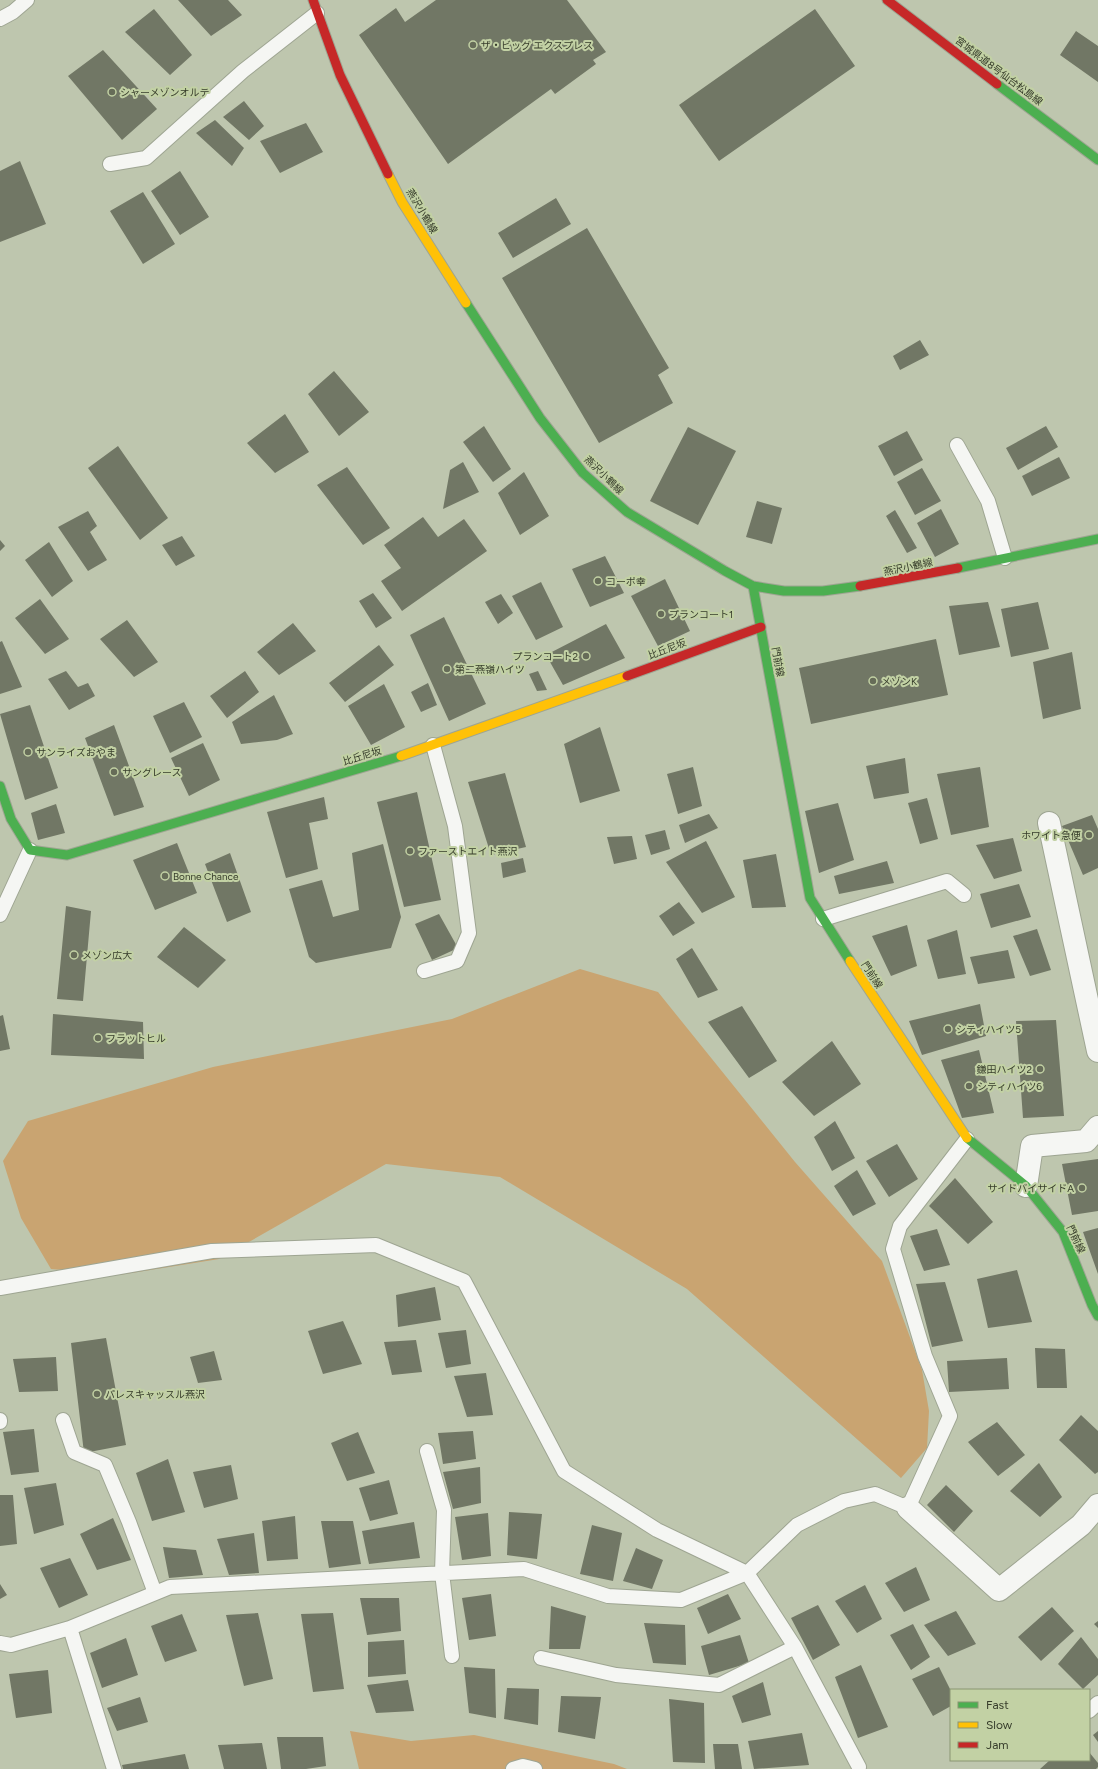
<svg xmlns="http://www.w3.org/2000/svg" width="1098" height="1769" font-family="Figtree,'Noto Sans JP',sans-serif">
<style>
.green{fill:#c9a471}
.building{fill:#717765}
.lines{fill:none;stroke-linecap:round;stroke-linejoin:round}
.lane-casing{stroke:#9ea592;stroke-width:16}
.street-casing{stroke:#9ea592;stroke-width:24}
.fast-casing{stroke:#9ea592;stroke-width:11}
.slow-casing{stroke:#9ea592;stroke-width:11}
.jam-casing{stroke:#9ea592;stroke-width:11}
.lane{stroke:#f5f6f3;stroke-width:14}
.street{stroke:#f5f6f3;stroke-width:22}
.fast{stroke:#4caf50;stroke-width:9}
.slow{stroke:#ffc107;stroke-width:9}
.jam{stroke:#c62828;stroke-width:9}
.poi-dot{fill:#666c58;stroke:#c2d1a4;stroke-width:1.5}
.labels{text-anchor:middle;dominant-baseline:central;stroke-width:4;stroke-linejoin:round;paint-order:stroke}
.poi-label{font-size:10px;fill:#363c2a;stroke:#c2d1a4;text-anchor:start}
.street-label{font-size:10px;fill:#363c2a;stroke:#c2d1a4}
</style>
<rect width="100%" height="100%" fill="#bec6ae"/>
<path class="green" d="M 580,969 L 658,992 L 795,1162 L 882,1261 L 922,1370 L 929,1411 L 927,1448 L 901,1478 L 687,1289 L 500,1177 L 386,1164 L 219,1259 L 119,1275 L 51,1269 L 21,1218 L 3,1161 L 28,1121 L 213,1067 L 452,1019 Z
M 350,1731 L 411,1741 L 474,1735 L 614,1764 L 627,1769 L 359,1769 Z"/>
<path class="building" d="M 178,0 L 228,0 L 242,15 L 211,36 Z
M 436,0 L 567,0 L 606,52 L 593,60 L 596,64 L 555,94 L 551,89 L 448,164 L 359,35 L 396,8 L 405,22 Z
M 154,9 L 192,55 L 170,75 L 125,32 Z
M 815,9 L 855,66 L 719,161 L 679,105 Z
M 1076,31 L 1098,46 L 1098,82 L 1060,55 Z
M 103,50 L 157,109 L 122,140 L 68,76 Z
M 244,101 L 264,126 L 249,140 L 223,117 Z
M 215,120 L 244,148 L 232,166 L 196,133 Z
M 306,123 L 323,152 L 280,173 L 260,141 Z
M 20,161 L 46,224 L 0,242 L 0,171 Z
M 180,171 L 209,217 L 180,235 L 151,191 Z
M 143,192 L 175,244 L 143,264 L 110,211 Z
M 556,198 L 571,224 L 513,258 L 498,233 Z
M 587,228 L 669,368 L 658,375 L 673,403 L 599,443 L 502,278 Z
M 920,340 L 929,355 L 900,370 L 893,356 Z
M 334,371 L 369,412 L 339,436 L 308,394 Z
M 285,414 L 309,452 L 275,473 L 247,443 Z
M 484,426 L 511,469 L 493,482 L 463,442 Z
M 1046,426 L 1058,447 L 1018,470 L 1006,448 Z
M 688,427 L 736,451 L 698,525 L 650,501 Z
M 907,431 L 923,460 L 894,476 L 878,446 Z
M 118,446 L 168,518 L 140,540 L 88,468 Z
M 1059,457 L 1070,478 L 1032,496 L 1022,476 Z
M 463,462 L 479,492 L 443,509 L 450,470 Z
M 347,467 L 390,528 L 363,545 L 317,485 Z
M 922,468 L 941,501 L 915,515 L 897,482 Z
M 524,472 L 549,516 L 520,535 L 498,493 Z
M 757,501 L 782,508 L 772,544 L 746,537 Z
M 941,509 L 959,544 L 935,557 L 917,523 Z
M 895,510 L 917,548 L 907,553 L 886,516 Z
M 88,511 L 97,526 L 90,532 L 107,560 L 88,571 L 58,527 Z
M 423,517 L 438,537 L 464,519 L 487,551 L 402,611 L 381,581 L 401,568 L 384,545 Z
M 182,536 L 195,556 L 176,566 L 162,545 Z
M 0,540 L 5,546 L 0,551 Z
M 49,542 L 73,581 L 52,597 L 25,560 Z
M 605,556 L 624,593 L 590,607 L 572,569 Z
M 665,579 L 690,631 L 658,646 L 631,596 Z
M 541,582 L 563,627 L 536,640 L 512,596 Z
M 373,593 L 392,618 L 376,628 L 359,601 Z
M 501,594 L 513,613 L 498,624 L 485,602 Z
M 40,599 L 69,639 L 45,654 L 15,618 Z
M 988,602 L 1000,647 L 959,655 L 949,606 Z
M 1038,602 L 1049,649 L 1011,657 L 1001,609 Z
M 444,617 L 486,704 L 449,721 L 410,635 Z
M 127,620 L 158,662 L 134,677 L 100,639 Z
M 293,623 L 316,651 L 279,675 L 257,652 Z
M 606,624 L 625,658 L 563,685 L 546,655 Z
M 936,639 L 948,695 L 811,724 L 799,668 Z
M 2,641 L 22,687 L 0,694 L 0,642 Z
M 379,645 L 394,665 L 345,702 L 329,683 Z
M 1072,652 L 1081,709 L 1043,719 L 1033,662 Z
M 66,671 L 78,687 L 88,683 L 95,696 L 69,710 L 48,679 Z
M 245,671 L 259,692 L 227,718 L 210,696 Z
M 538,671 L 547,690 L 537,691 L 529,674 Z
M 428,683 L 437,705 L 421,712 L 411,692 Z
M 384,684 L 405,727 L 371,745 L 348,706 Z
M 274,695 L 293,734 L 277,740 L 241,744 L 232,722 Z
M 184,702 L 202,737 L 170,753 L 153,716 Z
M 30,705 L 58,788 L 25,800 L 0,714 Z
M 114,725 L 144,807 L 114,816 L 85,738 Z
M 600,727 L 620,791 L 580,803 L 564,744 Z
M 203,743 L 220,780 L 189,796 L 171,758 Z
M 905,758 L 909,793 L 874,799 L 866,766 Z
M 693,767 L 702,806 L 678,814 L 667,774 Z
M 980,767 L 989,827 L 951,835 L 937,774 Z
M 505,773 L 526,847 L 491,855 L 468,782 Z
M 417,792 L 441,900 L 404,907 L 377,802 Z
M 324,797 L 328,819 L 309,823 L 318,869 L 286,878 L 267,812 Z
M 927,798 L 938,839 L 920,844 L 908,803 Z
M 838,803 L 854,860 L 819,873 L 805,811 Z
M 56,804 L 65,833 L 38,840 L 31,813 Z
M 709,814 L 718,828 L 685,843 L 679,825 Z
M 1092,815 L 1098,829 L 1098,868 L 1083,875 L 1062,826 Z
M 665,830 L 670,849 L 651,855 L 645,835 Z
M 632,836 L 637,859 L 614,864 L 607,837 Z
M 1013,838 L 1022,871 L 994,879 L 976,845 Z
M 706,841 L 735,897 L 702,913 L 666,862 Z
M 177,843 L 197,893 L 155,910 L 133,860 Z
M 383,844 L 401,917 L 391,948 L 316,963 L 309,957 L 289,889 L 322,880 L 333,917 L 359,910 L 352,853 Z
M 230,853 L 251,912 L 227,922 L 205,864 Z
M 776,854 L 786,907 L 752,908 L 743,860 Z
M 523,858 L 526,872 L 503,878 L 501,863 Z
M 887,861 L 894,883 L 839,894 L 834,876 Z
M 1019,884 L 1031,917 L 991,928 L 980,894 Z
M 679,902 L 695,923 L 673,936 L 659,916 Z
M 66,906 L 91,911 L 83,1001 L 57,999 Z
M 439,914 L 458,948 L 432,960 L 415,924 Z
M 907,925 L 917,966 L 891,976 L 872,936 Z
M 184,927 L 226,960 L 198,988 L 157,957 Z
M 1037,929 L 1051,970 L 1030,976 L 1013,936 Z
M 957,930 L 966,974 L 938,979 L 927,940 Z
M 692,948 L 718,990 L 698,998 L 676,959 Z
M 1008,950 L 1015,978 L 978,984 L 970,957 Z
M 980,1004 L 986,1036 L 922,1055 L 909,1021 Z
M 742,1006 L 777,1061 L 749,1078 L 708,1022 Z
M 53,1014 L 143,1022 L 144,1059 L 51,1055 Z
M 3,1015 L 10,1049 L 0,1051 L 0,1016 Z
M 1056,1020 L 1064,1116 L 1023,1118 L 1016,1021 Z
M 832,1041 L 861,1084 L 814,1116 L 782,1082 Z
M 979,1050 L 994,1113 L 962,1118 L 941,1060 Z
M 835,1121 L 855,1158 L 832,1171 L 814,1137 Z
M 897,1144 L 918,1179 L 889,1197 L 866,1161 Z
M 1098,1159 L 1098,1211 L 1072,1215 L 1062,1164 Z
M 857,1170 L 876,1204 L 853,1216 L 834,1186 Z
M 955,1178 L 993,1222 L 968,1244 L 929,1206 Z
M 1098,1228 L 1098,1274 L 1083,1232 Z
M 937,1229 L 950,1265 L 924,1271 L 910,1236 Z
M 1017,1270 L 1032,1322 L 988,1328 L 977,1279 Z
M 945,1282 L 963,1341 L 932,1347 L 916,1284 Z
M 435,1287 L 441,1320 L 398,1327 L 396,1295 Z
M 343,1321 L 362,1364 L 323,1374 L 308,1331 Z
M 466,1330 L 471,1364 L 446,1368 L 438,1333 Z
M 106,1338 L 126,1445 L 84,1453 L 71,1343 Z
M 416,1340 L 422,1372 L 392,1375 L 384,1342 Z
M 1035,1348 L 1065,1349 L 1067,1388 L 1037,1388 Z
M 214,1351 L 222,1380 L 198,1383 L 190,1357 Z
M 56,1357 L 58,1391 L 19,1392 L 13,1359 Z
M 1007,1358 L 1009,1389 L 949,1392 L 947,1361 Z
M 486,1373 L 493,1415 L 467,1417 L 454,1376 Z
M 1081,1415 L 1098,1431 L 1098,1472 L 1095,1474 L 1059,1440 Z
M 997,1422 L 1025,1455 L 998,1476 L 968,1442 Z
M 34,1429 L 39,1472 L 11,1475 L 3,1432 Z
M 473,1431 L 476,1459 L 443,1464 L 438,1433 Z
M 358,1432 L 375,1473 L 347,1481 L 331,1443 Z
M 168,1459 L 185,1512 L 152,1521 L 136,1473 Z
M 1039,1463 L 1062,1497 L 1040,1517 L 1010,1491 Z
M 231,1465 L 238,1499 L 204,1508 L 193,1472 Z
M 480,1467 L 481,1503 L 453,1509 L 443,1472 Z
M 389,1480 L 398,1514 L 370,1521 L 359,1488 Z
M 56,1483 L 64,1525 L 34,1534 L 24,1488 Z
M 946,1485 L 973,1511 L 954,1532 L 927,1505 Z
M 0,1495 L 13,1495 L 17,1544 L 0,1546 Z
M 509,1512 L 542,1514 L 537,1559 L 507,1555 Z
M 488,1513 L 491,1556 L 462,1560 L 455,1517 Z
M 295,1516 L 298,1559 L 267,1561 L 262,1521 Z
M 113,1518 L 131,1560 L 97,1570 L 80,1534 Z
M 321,1521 L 353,1521 L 361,1564 L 329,1568 Z
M 414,1522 L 420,1558 L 369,1564 L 362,1531 Z
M 592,1525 L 622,1533 L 613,1581 L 580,1574 Z
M 254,1533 L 259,1573 L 229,1575 L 217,1539 Z
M 163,1547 L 196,1550 L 203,1575 L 169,1578 Z
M 636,1548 L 663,1560 L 652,1589 L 623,1581 Z
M 70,1558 L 88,1595 L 59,1608 L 40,1568 Z
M 916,1567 L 930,1600 L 904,1612 L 885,1583 Z
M 0,1584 L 7,1595 L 0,1599 Z
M 865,1585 L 882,1619 L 857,1633 L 835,1601 Z
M 491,1594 L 496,1636 L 469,1640 L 462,1598 Z
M 728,1594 L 741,1619 L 708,1634 L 697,1608 Z
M 360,1598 L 399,1598 L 401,1631 L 367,1635 Z
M 818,1605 L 840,1645 L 813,1660 L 791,1618 Z
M 551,1606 L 586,1616 L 580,1649 L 549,1649 Z
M 1052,1607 L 1074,1631 L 1041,1661 L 1018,1637 Z
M 956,1611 L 976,1644 L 948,1656 L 924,1625 Z
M 258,1613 L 273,1679 L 244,1686 L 226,1615 Z
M 333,1613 L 344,1689 L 313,1692 L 301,1614 Z
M 182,1614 L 197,1651 L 165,1662 L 151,1626 Z
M 1098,1621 L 1098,1628 L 1094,1624 Z
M 644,1623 L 685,1625 L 686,1665 L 653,1663 Z
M 913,1624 L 930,1657 L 911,1670 L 890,1635 Z
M 740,1635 L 749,1663 L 709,1675 L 701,1646 Z
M 1081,1637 L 1098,1659 L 1098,1675 L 1083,1689 L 1058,1664 Z
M 126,1638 L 138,1675 L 102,1688 L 90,1653 Z
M 404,1640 L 406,1674 L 368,1677 L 368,1642 Z
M 861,1665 L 888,1727 L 858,1738 L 835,1677 Z
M 464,1667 L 495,1669 L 496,1718 L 469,1713 Z
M 939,1667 L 951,1691 L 951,1706 L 933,1716 L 912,1679 Z
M 48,1670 L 52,1713 L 16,1718 L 9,1674 Z
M 408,1680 L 414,1711 L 376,1713 L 367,1685 Z
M 763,1682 L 771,1715 L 742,1723 L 732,1696 Z
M 507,1688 L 539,1689 L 538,1725 L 504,1719 Z
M 561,1696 L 601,1697 L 595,1739 L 558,1732 Z
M 140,1697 L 148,1722 L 117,1731 L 107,1708 Z
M 669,1699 L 704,1703 L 705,1763 L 673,1762 Z
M 1098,1731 L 1098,1742 L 1093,1735 Z
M 802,1733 L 809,1765 L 754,1769 L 748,1741 Z
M 277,1737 L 323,1737 L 326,1766 L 306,1769 L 281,1769 Z
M 262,1743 L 267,1769 L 224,1769 L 218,1745 Z
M 713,1744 L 738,1744 L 742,1769 L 715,1769 Z
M 1089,1752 L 1098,1763 L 1098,1767 L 1096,1769 L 1040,1769 L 1050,1760 L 1089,1760 Z
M 185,1754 L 189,1769 L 123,1769 L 122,1765 Z"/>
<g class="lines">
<defs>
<path id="lane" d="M 0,19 L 13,12 L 27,0
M 110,164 L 146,158 L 243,71 L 317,13
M 957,445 L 988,501 L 1005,558
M 0,915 L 30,850
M 823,919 L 947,881 L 964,895
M 424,971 L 457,961 L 469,933 L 455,826 L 433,745
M 0,1288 L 212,1251 L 376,1245 L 464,1281 L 564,1471 L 657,1530 L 747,1573 L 795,1647 L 859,1767
M 0,1420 L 0,1422
M 63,1420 L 74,1452 L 105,1465 L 129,1522 L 155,1593
M 427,1451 L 444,1510 L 442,1573 L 452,1656
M 70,1628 L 114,1769
M 0,1643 L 11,1645 L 70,1628 L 170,1587 L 524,1569 L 608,1596 L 681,1600 L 747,1573 L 797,1525 L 844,1501 L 875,1494 L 908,1508 L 950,1416 L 925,1356 L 893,1249 L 900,1226 L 967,1139
M 541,1658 L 616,1675 L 719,1685 L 795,1647
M 1089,1711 L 1098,1703
M 513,1769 L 523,1766 L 535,1769"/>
<path id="street" d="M 1049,823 L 1098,1051
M 1026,1186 L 1032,1146 L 1086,1141 L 1098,1127
M 908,1508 L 999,1590 L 1081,1525 L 1098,1505"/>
<path id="fast" d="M 997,84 L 1098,160
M 466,303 L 540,418 L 583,473 L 627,512 L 725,571 L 753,586 L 784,591 L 823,591 L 860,586
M 958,568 L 1098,539
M 753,586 L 810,898 L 850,961
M 0,786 L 11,819 L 30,850 L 67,855 L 401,756
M 967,1138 L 1026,1186 L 1063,1232 L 1092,1305 L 1098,1316"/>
<path id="slow" d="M 388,174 L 402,202 L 466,303
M 401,756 L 627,676
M 850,961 L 967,1138"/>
<path id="jam" d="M 313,0 L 340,75 L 388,174
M 887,0 L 997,84
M 860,586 L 958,568
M 627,676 L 761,627"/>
</defs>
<use href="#lane" class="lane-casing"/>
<use href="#street" class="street-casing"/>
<use href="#fast" class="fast-casing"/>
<use href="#slow" class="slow-casing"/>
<use href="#jam" class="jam-casing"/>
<use href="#lane" class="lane"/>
<use href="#street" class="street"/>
<use href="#fast" class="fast"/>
<use href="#slow" class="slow"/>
<use href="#jam" class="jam"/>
</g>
<g class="poi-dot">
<circle cx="473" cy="45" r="4"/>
<circle cx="112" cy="92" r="4"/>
<circle cx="598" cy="581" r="4"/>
<circle cx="661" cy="614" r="4"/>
<circle cx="586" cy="656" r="4"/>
<circle cx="447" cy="669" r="4"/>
<circle cx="873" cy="681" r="4"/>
<circle cx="28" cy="752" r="4"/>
<circle cx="114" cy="772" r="4"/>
<circle cx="1089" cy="835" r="4"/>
<circle cx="410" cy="851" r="4"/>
<circle cx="165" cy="876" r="4"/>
<circle cx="74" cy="955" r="4"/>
<circle cx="948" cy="1029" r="4"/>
<circle cx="98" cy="1038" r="4"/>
<circle cx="1040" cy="1069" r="4"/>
<circle cx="969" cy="1086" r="4"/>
<circle cx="1082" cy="1188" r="4"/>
<circle cx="97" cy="1394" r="4"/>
</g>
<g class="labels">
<g class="poi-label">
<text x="481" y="45">ザ・ビッグ エクスプレス</text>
<text x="120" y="92">シャーメゾンオルテ</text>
<text x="606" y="581">コーポ幸</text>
<text x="669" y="614">プランコート1</text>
<text x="578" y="656" text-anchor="end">プランコート2</text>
<text x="455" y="669">第二燕嶺ハイツ</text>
<text x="881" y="681">メゾンK</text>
<text x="36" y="752">サンライズおやま</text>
<text x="122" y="772">サングレース</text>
<text x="1081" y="835" text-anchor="end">ホワイト急便</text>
<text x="418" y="851">ファーストエイト燕沢</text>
<text x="173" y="876">Bonne Chance</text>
<text x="82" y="955">メゾン広大</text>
<text x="956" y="1029">シティハイツ5</text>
<text x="106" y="1038">フラットヒル</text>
<text x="1032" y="1069" text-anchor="end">鎌田ハイツ2</text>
<text x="977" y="1086">シティハイツ6</text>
<text x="1074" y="1188" text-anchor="end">サイドバイサイドA</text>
<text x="105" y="1394">パレスキャッスル燕沢</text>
</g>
<g class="street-label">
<text transform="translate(999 71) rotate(37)">宮城県道8号仙台松島線</text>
<text transform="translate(422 211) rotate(59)">燕沢小鶴線</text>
<text transform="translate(604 475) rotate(44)">燕沢小鶴線</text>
<text transform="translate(908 567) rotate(-12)">燕沢小鶴線</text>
<text transform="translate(667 649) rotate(-20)">比丘尼坂</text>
<text transform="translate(778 662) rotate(80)">門前線</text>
<text transform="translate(362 756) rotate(-17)">比丘尼坂</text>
<text transform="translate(872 975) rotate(57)">門前線</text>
<text transform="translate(1076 1239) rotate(65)">門前線</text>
</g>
</g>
<rect x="950" y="1689" width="140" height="72" fill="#c2d1a4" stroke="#8a9573"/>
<rect x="958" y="1702" width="20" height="6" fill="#4caf50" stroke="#8a9573"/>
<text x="986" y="1709" font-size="12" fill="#363c2a">Fast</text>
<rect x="958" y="1722" width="20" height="6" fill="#ffc107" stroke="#8a9573"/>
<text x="986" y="1729" font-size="12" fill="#363c2a">Slow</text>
<rect x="958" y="1742" width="20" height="6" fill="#c62828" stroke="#8a9573"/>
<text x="986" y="1749" font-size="12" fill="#363c2a">Jam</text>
</svg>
